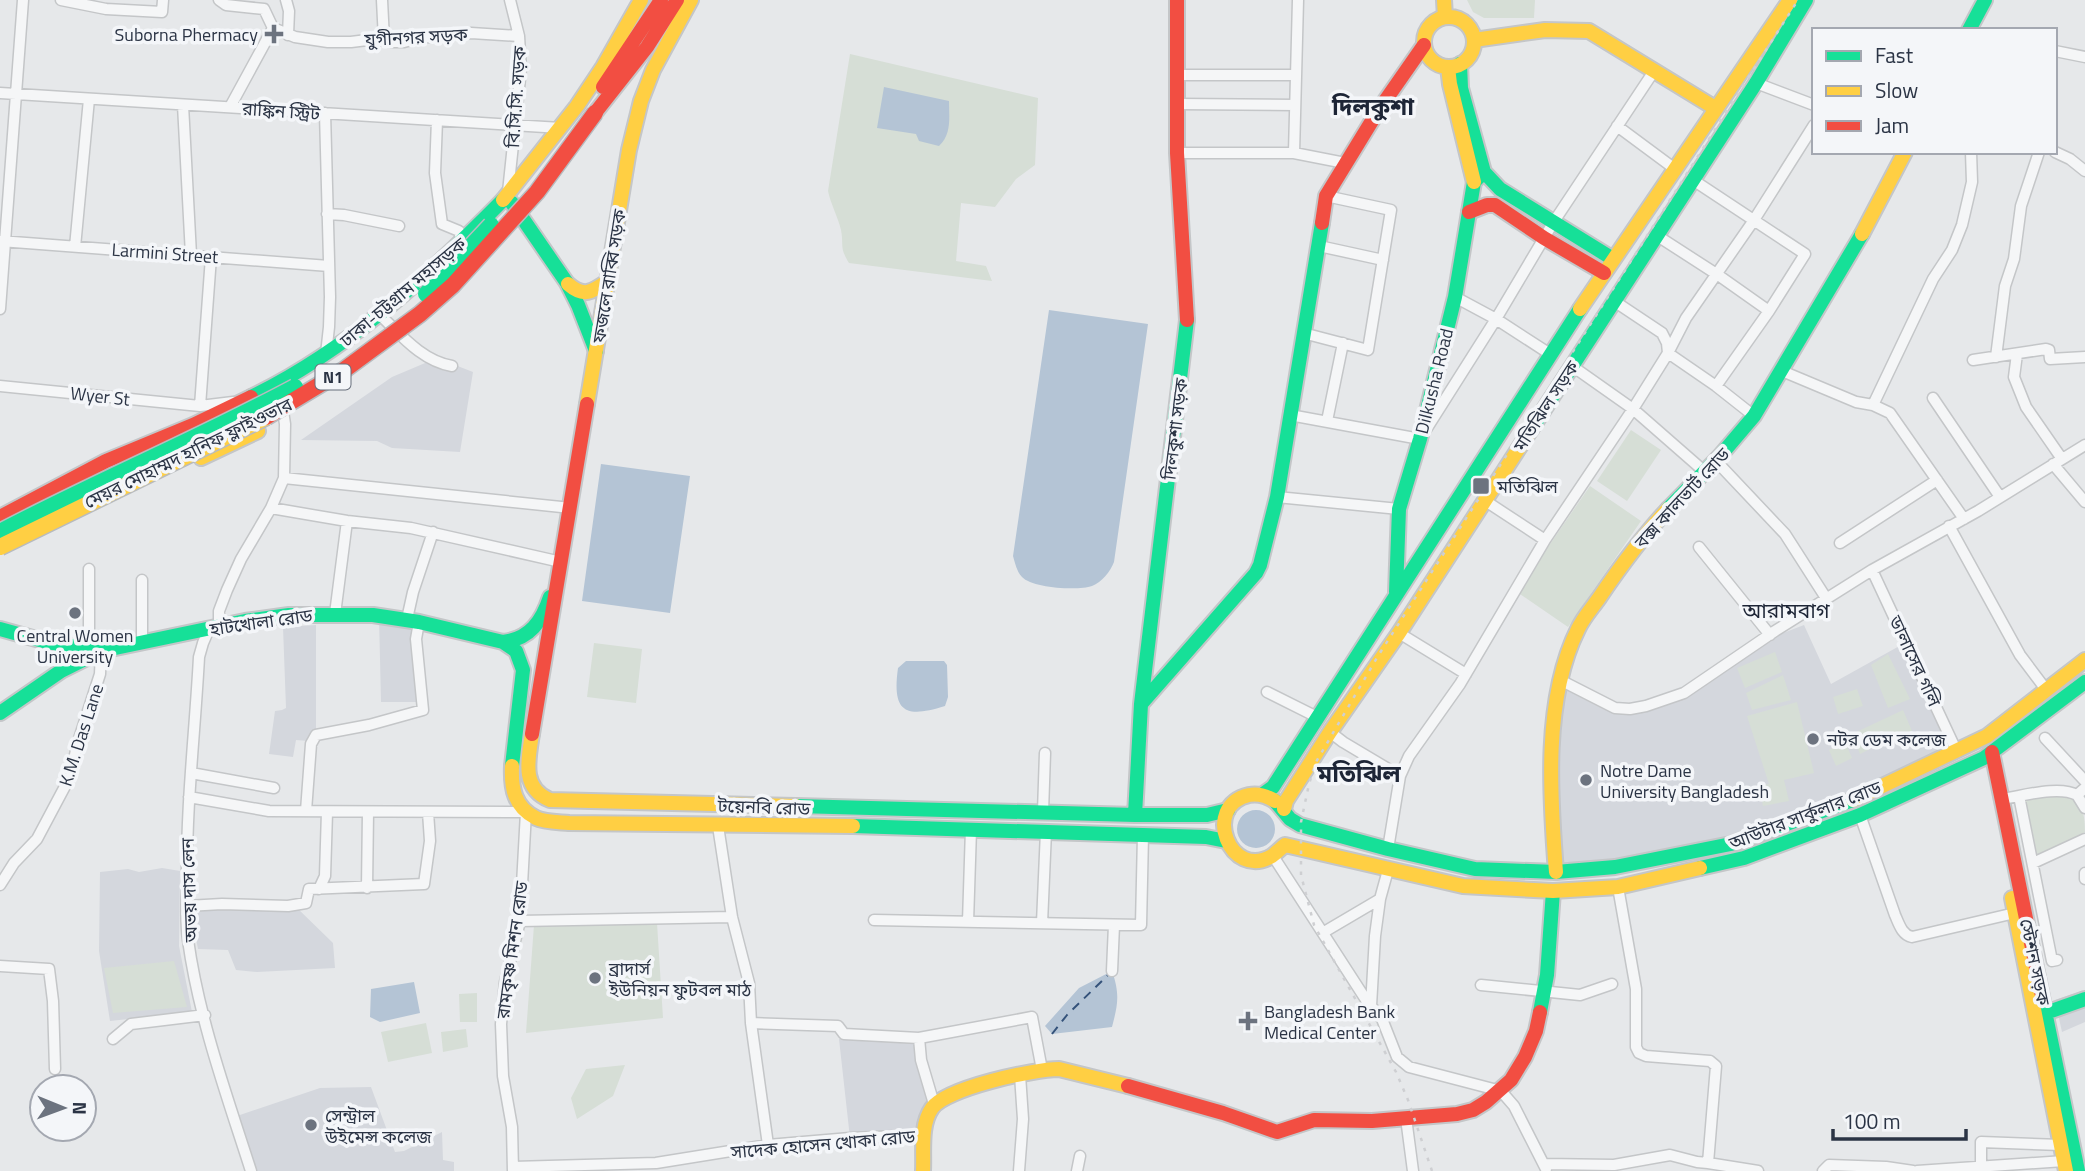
<svg xmlns="http://www.w3.org/2000/svg" width="2085" height="1171" font-family="'Titillium Web','Noto Sans Bengali',sans-serif">
<style>
.built{fill:#d4d7dd}
.green{fill:#d6ded6}
.water{fill:#b4c4d5}
.lines{fill:none;stroke-linecap:round;stroke-linejoin:round}
.ferry{stroke:#34527a;stroke-width:2;stroke-dasharray:9 7;stroke-linecap:butt}
.street-casing{stroke:#c4c6c8;stroke-width:13}
.fast-casing{stroke:#c4c6c8;stroke-width:18}
.slow-casing{stroke:#c4c6c8;stroke-width:18}
.jam-casing{stroke:#c4c6c8;stroke-width:18}
.street{stroke:#f5f6f7;stroke-width:10}
.fast{stroke:#16e098;stroke-width:14}
.slow{stroke:#ffcf43;stroke-width:14}
.jam{stroke:#f24e42;stroke-width:14}
.rail{stroke:#cecfd2;stroke-width:2.5;stroke-dasharray:3.5 7;stroke-linecap:butt}
.fast-bridge-casing{stroke:#b8bbbf;stroke-width:19;stroke-linecap:butt}
.slow-bridge-casing{stroke:#b8bbbf;stroke-width:19;stroke-linecap:butt}
.jam-bridge-casing{stroke:#b8bbbf;stroke-width:19;stroke-linecap:butt}
.fast-bridge{stroke:#16e098;stroke-width:16}
.slow-bridge{stroke:#ffcf43;stroke-width:16}
.jam-bridge{stroke:#f24e42;stroke-width:16}
.poi-dot{fill:#6c737f;stroke:#f4f6f9;stroke-width:2.5}
.labels{text-anchor:middle;dominant-baseline:central;stroke-width:7;stroke-linejoin:round;paint-order:stroke}
.shield{fill:#f4f6f9;stroke:#676e7b;stroke-width:2}
.shield-label{font-size:16px;font-weight:bold;fill:#2b3445}
.poi-label{font-size:18px;fill:#2b3445;stroke:#f4f6f9;text-anchor:start}
.street-label{font-size:18px;fill:#2b3445;stroke:#f4f6f9}
.quarter-label{font-size:21px;fill:#1d2536;stroke:#f4f6f9}
.district-label{font-size:24px;font-weight:bold;fill:#1d2536;stroke:#f4f6f9}
</style>
<rect width="100%" height="100%" fill="#e6e8ea"/>
<path class="built" d="M 437,358 L 473,372 L 460,452 L 392,448 L 377,441 L 301,440 L 392,377 Z
M 379,616 L 414,621 L 416,702 L 381,702 Z
M 316,625 L 316,732 L 309,741 L 296,740 L 293,757 L 269,754 L 275,711 L 282,710 L 286,708 L 283,627 Z
M 1804,625 L 1831,684 L 1903,644 L 1953,748 L 1851,795 L 1753,834 L 1556,872 L 1552,800 L 1562,681 L 1615,708 L 1677,699 L 1715,672 L 1731,667 L 1778,635 Z
M 162,868 L 180,871 L 179,946 L 192,1012 L 110,1021 L 99,951 L 100,872 L 128,869 L 139,872 Z
M 295,906 L 333,943 L 335,968 L 257,972 L 236,970 L 228,950 L 198,949 L 192,917 L 194,908 Z
M 2085,990 L 2085,1022 L 2062,1032 L 2055,1000 Z
M 839,1039 L 919,1043 L 934,1104 L 924,1135 L 850,1138 Z
M 371,1087 L 395,1152 L 404,1151 L 442,1132 L 443,1160 L 454,1162 L 454,1171 L 254,1171 L 234,1117 L 320,1088 Z"/>
<path class="green" d="M 1467,0 L 1535,0 L 1534,18 L 1484,18 L 1473,12 Z
M 850,54 L 1038,98 L 1035,165 L 1016,179 L 995,207 L 961,203 L 956,261 L 986,266 L 992,281 L 849,263 C 839,247 844,246 841,230 C 838,217 831,205 828,191 Z
M 1631,430 L 1661,450 L 1627,501 L 1597,481 Z
M 1590,486 L 1641,521 L 1568,627 L 1517,592 Z
M 594,643 L 642,649 L 636,703 L 587,697 Z
M 1775,652 L 1782,672 L 1745,688 L 1737,668 Z
M 1888,654 L 1910,699 L 1888,708 L 1871,665 Z
M 1783,675 L 1791,700 L 1752,710 L 1746,693 Z
M 1857,689 L 1863,706 L 1838,714 L 1833,697 Z
M 1797,702 L 1814,773 L 1784,780 L 1789,801 L 1763,806 L 1759,786 L 1769,784 L 1747,716 Z
M 1903,710 L 1912,731 L 1870,746 L 1870,749 L 1860,754 L 1852,734 Z
M 1845,742 L 1852,758 L 1836,766 L 1829,750 Z
M 2066,793 C 2083,802 2085,815 2085,832 L 2035,859 L 2021,798 Z
M 657,923 L 663,1018 L 526,1033 L 534,925 Z
M 174,961 L 187,1007 L 113,1013 L 104,968 Z
M 477,993 L 477,1022 L 460,1022 L 459,994 Z
M 426,1023 L 432,1053 L 388,1062 L 381,1032 Z
M 466,1029 L 468,1047 L 443,1052 L 441,1032 Z
M 625,1065 L 613,1096 L 577,1119 L 571,1098 L 586,1069 Z"/>
<path class="water" d="M 884,87 L 949,101 C 949,117 952,134 939,146 L 919,141 L 916,134 L 877,128 Z
M 1049,310 L 1148,324 L 1114,562 C 1110,572 1102,582 1092,586 C 1078,591 1032,588 1022,577 C 1017,572 1015,563 1013,556 Z
M 601,464 L 690,476 L 670,613 L 582,601 Z
M 906,661 L 944,661 L 947,665 L 948,697 L 945,706 C 904,719 892,711 898,668 Z
M1237 829a19 19 0 1 1 38 0a19 19 0 1 1-38 0Z
M 1112,971 C 1120,994 1118,1004 1112,1027 L 1052,1034 L 1045,1026 L 1079,988 Z
M 414,982 L 420,1013 L 380,1022 L 370,1017 L 371,989 Z"/>
<g class="lines">
<path class="ferry" d="M 1052,1034 L 1067,1015 L 1109,974"/>
<defs>
<path id="street" d="M 61,0 L 106,9 L 162,12 L 163,0
M 219,0 L 226,5 L 264,9 L 273,28
M 286,0 L 289,11 L 288,35
M 382,0 L 384,40
M 273,28 L 295,37 L 328,42 L 351,42 L 375,39 L 391,42 L 404,42 L 418,38 L 471,33 L 519,36
M 2055,51 L 2085,57
M 1177,75 L 1296,75
M 1756,83 L 1814,105
M 0,93 L 561,128
M 1177,104 L 1295,105
M 183,105 L 191,255
M 230,107 L 273,28
M 325,113 L 330,297 L 329,327 L 326,354
M 437,120 L 435,173 L 442,224 L 459,231 L 462,242
M 1617,126 L 1675,169
M 2055,152 L 2070,159 L 2085,171
M 1177,153 L 1294,153 L 1345,163
M 1294,153 L 1298,0
M 1693,180 L 1805,254 L 1769,311 L 1716,386
M 508,192 L 521,69 L 519,36 L 510,0
M 327,214 L 344,215 L 399,226
M 1656,235 L 1718,275 L 1769,311
M 0,241 L 329,266
M 1319,246 L 1383,260
M 75,247 L 89,99
M 1455,297 L 1496,319 L 1550,354
M 0,309 L 23,0
M 380,315 C 401,335 422,361 452,366
M 1303,333 L 1368,350 L 1391,210 L 1326,196
M 2017,354 L 2014,377 L 2026,407 L 2062,459
M 1996,357 L 2005,286 L 2014,259 L 2021,206 L 2039,152
M 1973,360 L 2046,349 L 2049,350 L 2050,359 L 2085,357
M 1572,366 L 1633,409 L 1705,472
M 1782,371 L 1856,402 L 1873,405 L 1890,413 L 1964,519
M 0,386 L 200,406 L 233,402
M 1933,398 L 2000,497
M 1873,405 L 1933,279 L 1952,250 L 1962,225 L 1972,182 L 1971,152
M 200,406 L 211,257
M 1290,415 L 1420,439 L 1496,319 L 1553,223 L 1654,71
M 1754,416 L 1716,386 L 1668,353 L 1686,318 L 1754,220 L 1814,125
M 1327,421 L 1343,343
M 1716,461 L 1785,534 L 1826,598
M 2053,464 L 2085,502
M 284,478 L 571,508
M 1277,497 L 1399,509
M 1484,500 L 1545,540
M 271,508 L 347,521 L 411,528 L 561,562
M 1949,526 L 2020,655 L 2047,691
M 1840,543 L 1937,480
M 1699,547 L 1770,635
M 1872,570 L 1957,752
M 335,614 L 347,521
M 407,619 L 413,592 L 433,532
M 219,627 L 219,611 L 227,590 L 241,559 L 271,508 L 284,478 L 285,424 L 282,405
M 209,629 L 203,643 L 199,657 C 195,732 186,806 187,881 C 187,900 185,920 188,940 C 199,1019 227,1096 251,1171
M 1399,633 L 1466,674
M 142,642 L 142,580
M 1560,680 L 1615,708 L 1630,709 L 1646,706 L 1684,693 L 1775,631 L 1872,570 L 1978,511 L 2085,445
M 1267,692 L 1317,717
M 1330,732 L 1343,742 L 1400,776
M 2045,738 L 2085,781
M 191,773 L 274,788
M 2077,795 L 2085,808
M 2019,796 L 2052,961 L 2057,960
M 189,797 L 269,811 L 526,812 L 520,921 L 505,982 L 501,1024 L 503,1076 L 512,1127 L 513,1171
M 2002,799 C 2023,796 2059,785 2077,795 L 2085,788
M 306,811 L 311,744 L 316,735 L 369,725 L 423,710 L 416,639 L 419,622
M 1043,812 L 1045,753
M 1860,815 L 1895,915 C 1899,924 1902,935 1912,937 L 2015,913
M 718,826 L 732,917 L 749,983 L 751,1023 L 768,1145
M 1388,849 L 1400,776 L 1409,756 L 1460,684 L 1545,540 L 1633,409 L 1668,353 L 1667,343 L 1662,333 L 1614,301
M 1273,856 L 1370,1006
M 2033,863 L 2085,839
M 2085,873 L 2085,879
M 0,885 L 14,863 L 37,839 L 71,775 L 77,745 L 100,674 L 101,651 L 91,640 L 89,631 L 89,569
M 367,888 L 368,812
M 319,889 L 325,876 L 327,812
M 1380,899 L 1375,936 L 1371,1006 L 1382,1019 L 1397,1057 L 1409,1067 L 1501,1091 L 1514,1106 L 1546,1169
M 187,906 L 222,904 L 288,906 L 306,903 L 309,889 L 424,884 L 430,841 L 428,812
M 874,920 L 1141,925 L 1143,835
M 520,921 L 732,917
M 968,922 L 971,829
M 1042,923 L 1046,831
M 1324,932 L 1380,899 L 1388,870
M 0,966 L 49,969 L 53,1001 L 55,1069
M 1112,971 L 1114,925
M 1481,985 L 1580,995 L 1612,984
M 751,1023 L 838,1026 L 844,1034 L 919,1038 L 921,1060 L 934,1104
M 919,1038 L 1032,1017 L 1042,1070
M 113,1039 L 131,1024 L 205,1015
M 1406,1118 L 1413,1171
M 1708,1163 L 1758,1171
M 1544,1164 L 1614,1165 L 1670,1155 L 1697,1162 L 1708,1163 L 1716,1066 L 1710,1061 L 1646,1056 L 1639,1053 L 1636,1047 L 1636,989 L 1618,887
M 513,1167 L 656,1163 L 768,1145 L 850,1138 L 924,1135
M 1981,1167 L 1981,1142 L 2061,1145
M 1019,1171 L 1023,1119 L 1020,1075
M 1077,1171 L 1080,1156
M 1823,1171 L 1829,1165 L 1886,1167 L 1913,1171
M 1917,1171 L 2064,1161"/>
<path id="fast" d="M 1969,30 L 1985,0
M 1460,64 L 1461,88 L 1484,172 L 1500,189 L 1613,259
M 512,203 L 567,283 L 578,305 L 596,351
M 251,397 C 348,350 428,276 503,200
M 1532,428 L 1756,83 L 1806,0
M 1668,509 L 1720,456 L 1754,416 L 1862,234
M 1396,592 L 1399,509 L 1420,439 L 1455,297 L 1474,182 L 1484,172
M 0,629 L 47,642 L 101,651
M 503,642 C 530,639 542,621 550,597
M 1142,703 L 1256,573 L 1260,565 L 1277,497 L 1322,223
M 0,713 L 61,671 L 101,651 L 245,621 L 289,615 L 373,615 L 419,622 L 503,642 L 516,651 L 523,670 L 512,766
M 1262,795 L 1273,787 L 1580,309
M 1275,801 L 1290,819 L 1300,825 L 1388,849 L 1475,869 L 1556,872 L 1615,867 L 1731,844 L 1853,800
M 796,806 L 1135,815 L 1207,815 L 1228,810
M 1135,815 L 1141,704 L 1187,320
M 853,826 L 1206,837 L 1226,841
M 1700,868 L 1744,858 L 1860,815 L 1984,758 L 2085,682
M 2041,992 L 2078,1171
M 1540,1012 L 1547,975 L 1553,891
M 2037,1016 L 2085,999"/>
<path id="slow" d="M 1444,0 L 1445,17
M1424 42a25 25 0 1 1 50 0a25 25 0 1 1-50 0Z
M 1474,40 L 1545,30 L 1589,31 L 1715,108
M 1448,67 L 1450,84 L 1474,182
M 503,200 L 577,106 L 603,67 L 641,0
M 1862,234 L 1905,152
M 568,284 C 584,298 592,292 608,281
M 1580,309 L 1790,0
M 587,404 L 629,150 L 641,101 L 653,70 L 691,0
M 201,458 L 258,431
M 532,734 C 528,760 521,788 550,800 L 796,806
M 512,766 C 511,788 514,807 536,818 C 544,822 559,822 569,823 L 853,826
M 1853,800 L 1987,736 L 2085,660
M 1275,801 C 1267,796 1259,793 1249,795 C 1201,806 1230,881 1272,856 C 1276,853 1281,848 1285,845 L 1463,886 L 1553,891 L 1618,887 L 1700,868
M 1284,809 L 1286,801 L 1330,732 L 1399,633 L 1532,428
M 1556,872 C 1550,796 1543,699 1578,629 C 1583,618 1592,608 1599,598 C 1620,567 1642,537 1668,509
M 2012,898 L 2066,1171
M 923,1171 C 924,1151 920,1125 932,1108 C 946,1088 1034,1069 1059,1069 L 1128,1086"/>
<path id="jam" d="M 1177,0 L 1177,153 L 1187,320
M 603,87 L 661,0
M 595,113 L 647,47 L 677,0
M 1469,212 L 1487,205 L 1495,205 L 1544,238 L 1604,273
M 1322,223 L 1326,196 L 1378,111 L 1424,45
M 0,517 L 106,461 L 193,425 L 251,397
M 532,734 L 587,404
M 1992,752 L 2041,992
M 1128,1086 L 1223,1113 L 1277,1132 L 1314,1120 L 1372,1121 L 1457,1114 L 1473,1110 L 1486,1102 L 1511,1080 L 1525,1057 L 1536,1031 L 1540,1012"/>
</defs>
<use href="#street" class="street-casing"/>
<use href="#fast" class="fast-casing"/>
<use href="#slow" class="slow-casing"/>
<use href="#jam" class="jam-casing"/>
<use href="#street" class="street"/>
<use href="#fast" class="fast"/>
<use href="#slow" class="slow"/>
<use href="#jam" class="jam"/>
<path class="rail" d="M 1432,1171 L 1408,1100 L 1396,1072 L 1314,925 L 1301,875 L 1301,822 L 1309,784 L 1316,762 L 1378,656 L 1798,0"/>
<defs>
<path id="fast-bridge" d="M 426,294 L 491,225
M 0,532 C 97,481 198,439 295,387"/>
<path id="slow-bridge" d="M 0,547 L 266,417"/>
<path id="jam-bridge" d="M 266,417 L 344,370 L 420,314 L 453,285 L 537,192 L 595,113"/>
</defs>
<use href="#fast-bridge" class="fast-bridge-casing"/>
<use href="#slow-bridge" class="slow-bridge-casing"/>
<use href="#jam-bridge" class="jam-bridge-casing"/>
<use href="#fast-bridge" class="fast-bridge"/>
<use href="#slow-bridge" class="slow-bridge"/>
<use href="#jam-bridge" class="jam-bridge"/>
</g>
<g class="poi-dot">
<path d="M270.5 23.5h7v7h7v7h-7v7h-7v-7h-7v-7h7z"/>
<rect x="1472" y="477" width="18" height="18" rx="3.5"/>
<circle cx="75" cy="613" r="7"/>
<circle cx="1813" cy="739" r="7"/>
<circle cx="1586" cy="780" r="7"/>
<circle cx="595" cy="978" r="7"/>
<path d="M1244.5 1010.5h7v7h7v7h-7v7h-7v-7h-7v-7h7z"/>
<circle cx="311" cy="1125" r="7"/>
</g>
<g class="labels">
<rect class="shield" x="315.5" y="364.5" width="35" height="25" rx="5"/>
<g class="shield-label">
<text x="333" y="377">N1</text>
</g>
<g class="poi-label">
<text x="258" y="34" text-anchor="end">Suborna Phermacy</text>
<text x="1497" y="486">মতিঝিল</text>
<text x="75" y="635" text-anchor="middle">Central Women<tspan x="75" dy="21">University</tspan></text>
<text x="1827" y="739">নটর ডেম কলেজ</text>
<text x="1600" y="770">Notre Dame<tspan x="1600" dy="21">University Bangladesh</tspan></text>
<text x="609" y="968">ব্রাদার্স<tspan x="609" dy="21">ইউনিয়ন ফুটবল মাঠ</tspan></text>
<text x="1264" y="1011">Bangladesh Bank<tspan x="1264" dy="21">Medical Center</tspan></text>
<text x="325" y="1115">সেন্ট্রাল<tspan x="325" dy="21">উইমেন্স কলেজ</tspan></text>
</g>
<g class="street-label">
<text transform="translate(416 37) rotate(-3)">যুগীনগর সড়ক</text>
<text transform="translate(516 97) rotate(-86)">বি.সি.সি. সড়ক</text>
<text transform="translate(281 111) rotate(4)">রাঙ্কিন স্ট্রিট</text>
<text transform="translate(165 253) rotate(4)">Larmini Street</text>
<text transform="translate(609 276) rotate(-81)">ফজলে রাব্বি সড়ক</text>
<text transform="translate(403 292) rotate(-40)">ঢাকা-চট্টগ্রাম মহাসড়ক</text>
<text transform="translate(1434 381) rotate(-76)">Dilkusha Road</text>
<text transform="translate(100 396) rotate(6)">Wyer St</text>
<text transform="translate(1546 406) rotate(-57)">মতিঝিল সড়ক</text>
<text transform="translate(1175 429) rotate(-83)">দিলকুশা সড়ক</text>
<text transform="translate(188 453) rotate(-26)">মেয়র মোহাম্মদ হানিফ ফ্লাইওভার</text>
<text transform="translate(1682 498) rotate(-47)">বক্স কালভার্ট রোড</text>
<text transform="translate(261 622) rotate(-8)">হাটখোলা রোড</text>
<text transform="translate(1915 661) rotate(65)">ডালাসের গলি</text>
<text transform="translate(81 735) rotate(-72)">K.M. Das Lane</text>
<text transform="translate(764 807) rotate(2)">টয়েনবি রোড</text>
<text transform="translate(1805 815) rotate(-21)">আউটার সার্কুলার রোড</text>
<text transform="translate(189 890) rotate(-92)">অভয় দাস লেন</text>
<text transform="translate(512 950) rotate(-82)">রামকৃষ্ণ মিশন রোড</text>
<text transform="translate(2035 962) rotate(78)">স্টেশন সড়ক</text>
<text transform="translate(823 1144) rotate(-5)">সাদেক হোসেন খোকা রোড</text>
</g>
<g class="quarter-label">
<text x="1786" y="610">আরামবাগ</text>
</g>
<g class="district-label">
<text x="1373" y="106">দিলকুশা</text>
<text x="1359" y="773">মতিঝিল</text>
</g>
</g>
<rect x="1812" y="28" width="245" height="126" fill="#f4f6f9" stroke="#a4a8b1" stroke-width="2"/>
<rect x="1826" y="51" width="35" height="10" fill="#16e098" stroke="#a4a8b1" stroke-width="2"/>
<text x="1875" y="63" font-size="21" fill="#2b3445">Fast</text>
<rect x="1826" y="86" width="35" height="10" fill="#ffcf43" stroke="#a4a8b1" stroke-width="2"/>
<text x="1875" y="98" font-size="21" fill="#2b3445">Slow</text>
<rect x="1826" y="121" width="35" height="10" fill="#f24e42" stroke="#a4a8b1" stroke-width="2"/>
<text x="1875" y="133" font-size="21" fill="#2b3445">Jam</text>
<g transform="translate(63 1108) rotate(91)"><circle r="33" fill="#f4f6f9" stroke="#a4a8b1" stroke-width="2"/>
<path d="M0-5L12 26L0 18L-12 26Z" fill="#6c737f"/>
<text y="-10" font-size="19" font-weight="bold" text-anchor="middle" fill="#2b3445">N</text>
</g>
<path d="M1833 1129v10h133v-10" fill="none" stroke="#2b3445" stroke-width="3.5"/>
<text x="1843" y="1129" font-size="21" fill="#2b3445" stroke="#f4f6f9" stroke-width="5" paint-order="stroke">100 m</text>
</svg>
